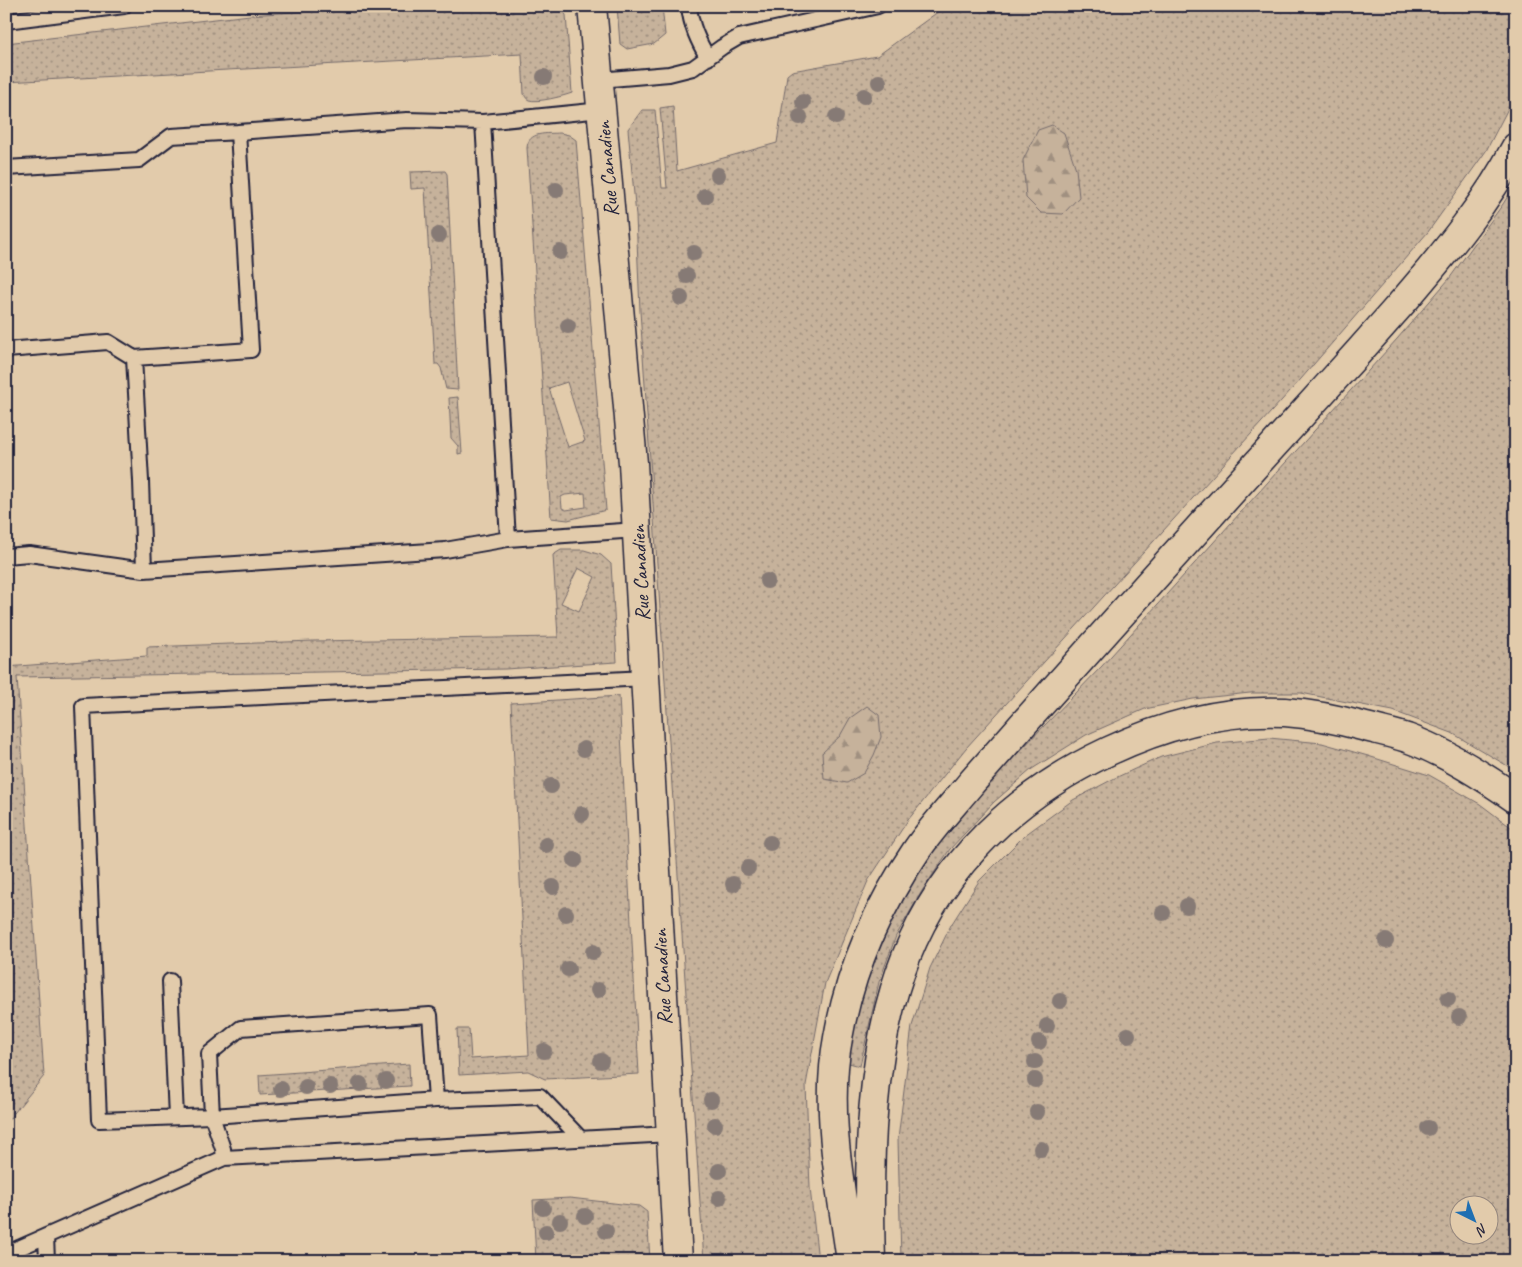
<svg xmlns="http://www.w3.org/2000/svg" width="1522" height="1267" font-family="Caveat,sans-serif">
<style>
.grass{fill:url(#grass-dots);stroke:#746a6b;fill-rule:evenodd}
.forest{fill:url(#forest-firs);stroke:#746a6b}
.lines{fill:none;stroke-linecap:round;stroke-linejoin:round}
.service-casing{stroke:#22223b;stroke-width:18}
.tertiary-casing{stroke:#22223b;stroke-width:31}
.motorway-casing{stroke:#22223b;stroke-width:31}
.service{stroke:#e2cbab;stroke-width:14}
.tertiary{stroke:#e2cbab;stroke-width:28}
.motorway{stroke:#e2cbab;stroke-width:28}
.tree{fill:#867a75}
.labels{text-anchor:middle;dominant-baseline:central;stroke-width:4;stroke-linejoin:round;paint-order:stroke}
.street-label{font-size:21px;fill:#22223b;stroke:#e2cbab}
</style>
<defs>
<pattern id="grass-dots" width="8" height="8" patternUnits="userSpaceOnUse" patternTransform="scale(1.25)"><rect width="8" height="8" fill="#c6b29b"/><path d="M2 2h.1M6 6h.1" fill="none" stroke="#a09080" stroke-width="1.8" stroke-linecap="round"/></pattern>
<pattern id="forest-firs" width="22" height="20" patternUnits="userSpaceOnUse" patternTransform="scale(1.25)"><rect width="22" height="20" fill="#c6b29b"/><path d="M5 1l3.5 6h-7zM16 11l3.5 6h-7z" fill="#a09080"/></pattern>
</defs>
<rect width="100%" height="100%" fill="#e2cbab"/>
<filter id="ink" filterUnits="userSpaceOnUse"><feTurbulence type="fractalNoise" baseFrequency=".02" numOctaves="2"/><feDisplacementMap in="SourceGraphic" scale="10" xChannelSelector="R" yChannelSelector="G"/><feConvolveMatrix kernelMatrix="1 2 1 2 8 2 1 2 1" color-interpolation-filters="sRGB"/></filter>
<g filter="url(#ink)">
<path class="grass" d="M 380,6 L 559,6 L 566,15 L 572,93 C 564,96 537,103 529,100 C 525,98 526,97 524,94 L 522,54 L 6,82 L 6,43 L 250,15 Z
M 617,6 L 662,6 L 665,35 L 654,44 L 627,49 L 620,44 Z
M 946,6 L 1516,6 L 1516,93 L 1486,151 L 1428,232 L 1301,379 L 966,748 L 908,820 L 868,881 L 825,983 L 806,1085 L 810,1188 L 818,1261 L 704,1261 L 640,311 L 636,216 L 628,129 L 642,110 L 655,110 L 662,188 L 667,188 L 660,108 L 673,106 L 677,171 L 777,143 L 787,75 L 792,71 L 877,56 Z
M 560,133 L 569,135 L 576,140 L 606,510 L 568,520 L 551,518 L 527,148 C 528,131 547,134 560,133 ZM 567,382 L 585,441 L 568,447 L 549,388 ZM 585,493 L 586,507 L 566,510 L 562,508 L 561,497 L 565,495 Z
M 445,171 L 447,174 L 458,390 L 446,389 L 441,368 L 438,364 L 435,364 L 425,188 L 411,189 L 410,172 Z
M 1516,183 L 1516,773 L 1506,765 L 1452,733 L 1393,711 L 1301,693 L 1250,693 L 1193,699 L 1145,709 L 1086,735 L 1032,769 L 994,802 L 950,849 L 922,891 L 896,936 L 879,982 L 860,1066 L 849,1063 L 851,1040 L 860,1000 L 878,948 L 898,902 L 927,857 L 988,784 L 1102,666 L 1397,339 L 1449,279 L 1503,204 Z
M 458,397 L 462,453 L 458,454 L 458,446 L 451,438 L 449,398 Z
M 561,550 L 584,550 L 601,555 L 611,564 L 617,662 L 505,669 L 17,677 L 44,1076 L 6,1123 L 6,667 L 147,656 L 147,647 L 313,641 L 558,637 L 553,555 ZM 578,568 L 595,577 L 579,611 L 561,603 Z
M 619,696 L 639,1074 L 545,1079 L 528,1071 L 459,1075 L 457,1029 L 469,1029 L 471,1059 L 529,1055 L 511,703 Z
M 1269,738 L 1322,743 L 1368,756 L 1429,775 L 1480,804 L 1516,831 L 1516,1261 L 901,1261 L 898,1139 L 912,1026 L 930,968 L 951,925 L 979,881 L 1025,835 L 1073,800 L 1115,778 L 1161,757 L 1217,743 ZM 1460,1204 L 1490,1204 L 1490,1234 L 1460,1234 Z
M 409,1064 L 410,1086 L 260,1095 L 259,1075 Z
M 570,1198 L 639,1206 L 647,1212 L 650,1261 L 536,1261 L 533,1200 Z"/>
<path class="forest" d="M 1052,125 L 1064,133 L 1076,169 L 1079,197 L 1063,214 L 1041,213 L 1026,198 L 1023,160 L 1038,130 Z
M 867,706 L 879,715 L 881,737 L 874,755 L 864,773 L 847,783 L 824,779 L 822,753 L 840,736 L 850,718 Z"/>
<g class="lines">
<defs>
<path id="service" d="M 689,6 C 691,26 698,41 708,58
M 6,21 L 124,6
M 599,80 L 669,74 L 693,68 L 722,47 L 739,37 L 878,6
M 602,110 L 483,122 L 508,539 L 637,530
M 6,168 L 139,160 L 171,136 L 238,132
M 6,350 L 108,342 L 134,358
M 6,556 L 29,554 L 144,570 L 445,550 L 508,539
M 144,570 L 141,481 L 134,358 L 251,350 L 238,132 L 407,120 L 483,122
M 170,981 L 176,1117
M 436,1100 L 430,1015 L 241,1028 L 209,1054 L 212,1116 L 436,1100 L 540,1096 L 580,1138
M 224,1158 L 223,1149 L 212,1116 L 99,1120 L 83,706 L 646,678
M 46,1236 L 47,1261
M 6,1251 L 12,1251 L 224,1158 L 671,1134"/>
<path id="tertiary" d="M 592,6 L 633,463 L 678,1261"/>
<path id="motorway" d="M 851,1261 C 841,1188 824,1111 838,1038 C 850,970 878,907 916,851 C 933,826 953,805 972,782 C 998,753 1023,724 1049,695 C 1133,601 1218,506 1304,412 C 1339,374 1374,335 1408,296 C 1448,249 1487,202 1516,147
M 871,1261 C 868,1163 869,1050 906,957 C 944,862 1017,794 1109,751 C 1164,725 1223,709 1285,712 C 1311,714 1336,719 1362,726 C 1377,730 1392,733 1407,738 C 1446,752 1482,775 1516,799"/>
</defs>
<use href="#service" class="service-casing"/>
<use href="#tertiary" class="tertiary-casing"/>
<use href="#motorway" class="motorway-casing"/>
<use href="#service" class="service"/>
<use href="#tertiary" class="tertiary"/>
<use href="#motorway" class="motorway"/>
</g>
<g class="tree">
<circle cx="544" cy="77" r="8"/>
<circle cx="879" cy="82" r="8"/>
<circle cx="864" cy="96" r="8"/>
<circle cx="803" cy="102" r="8"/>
<circle cx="800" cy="117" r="8"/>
<circle cx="836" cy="117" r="8"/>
<circle cx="718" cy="175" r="8"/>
<circle cx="556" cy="190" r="8"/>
<circle cx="705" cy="196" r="8"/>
<circle cx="439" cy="235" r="8"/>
<circle cx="560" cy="252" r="8"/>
<circle cx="694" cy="253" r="8"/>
<circle cx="687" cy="276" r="8"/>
<circle cx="681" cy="298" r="8"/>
<circle cx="568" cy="326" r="8"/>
<circle cx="767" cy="581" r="8"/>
<circle cx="584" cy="749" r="8"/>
<circle cx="551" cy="786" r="8"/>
<circle cx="582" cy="814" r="8"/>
<circle cx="770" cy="843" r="8"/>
<circle cx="546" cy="845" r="8"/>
<circle cx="575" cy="860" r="8"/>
<circle cx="748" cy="868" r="8"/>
<circle cx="733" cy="884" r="8"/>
<circle cx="553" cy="887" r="8"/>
<circle cx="1187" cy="906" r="8"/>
<circle cx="1163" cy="913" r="8"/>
<circle cx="566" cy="914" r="8"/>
<circle cx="1386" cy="941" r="8"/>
<circle cx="593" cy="952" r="8"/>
<circle cx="568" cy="969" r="8"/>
<circle cx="598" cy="990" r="8"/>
<circle cx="1448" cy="999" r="8"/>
<circle cx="1060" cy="1001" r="8"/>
<circle cx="1459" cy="1017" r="8"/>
<circle cx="1047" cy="1026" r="8"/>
<circle cx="1128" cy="1035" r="8"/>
<circle cx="1039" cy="1042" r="8"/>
<circle cx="544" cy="1051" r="8"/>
<circle cx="601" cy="1061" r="8"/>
<circle cx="1035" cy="1062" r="8"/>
<circle cx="1035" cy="1080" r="8"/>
<circle cx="386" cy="1081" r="8"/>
<circle cx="360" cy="1084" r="8"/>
<circle cx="330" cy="1086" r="8"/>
<circle cx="306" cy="1087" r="8"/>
<circle cx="281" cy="1089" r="8"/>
<circle cx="711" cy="1100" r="8"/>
<circle cx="1037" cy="1112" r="8"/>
<circle cx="715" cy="1125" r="8"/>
<circle cx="1428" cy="1128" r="8"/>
<circle cx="1041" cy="1149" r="8"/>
<circle cx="719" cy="1171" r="8"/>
<circle cx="719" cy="1198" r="8"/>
<circle cx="543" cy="1208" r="8"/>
<circle cx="585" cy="1216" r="8"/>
<circle cx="560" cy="1221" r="8"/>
<circle cx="606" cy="1231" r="8"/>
<circle cx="546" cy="1232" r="8"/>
</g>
</g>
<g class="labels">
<g class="street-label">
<text transform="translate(607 169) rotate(-95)">Rue Canadien</text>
<text transform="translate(640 573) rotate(-93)">Rue Canadien</text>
<text transform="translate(662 977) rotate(-93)">Rue Canadien</text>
</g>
</g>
<rect width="1522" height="1267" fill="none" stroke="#e2cbab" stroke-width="25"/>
<rect x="12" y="12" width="1497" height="1242" fill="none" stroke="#22223b" stroke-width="2" filter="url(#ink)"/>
<g transform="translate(1474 1220) rotate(138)"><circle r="24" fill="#e2cbab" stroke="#95877e"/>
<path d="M0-4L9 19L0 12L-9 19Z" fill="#1f6fb2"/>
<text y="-8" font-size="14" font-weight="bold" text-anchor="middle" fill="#22223b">N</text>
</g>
</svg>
